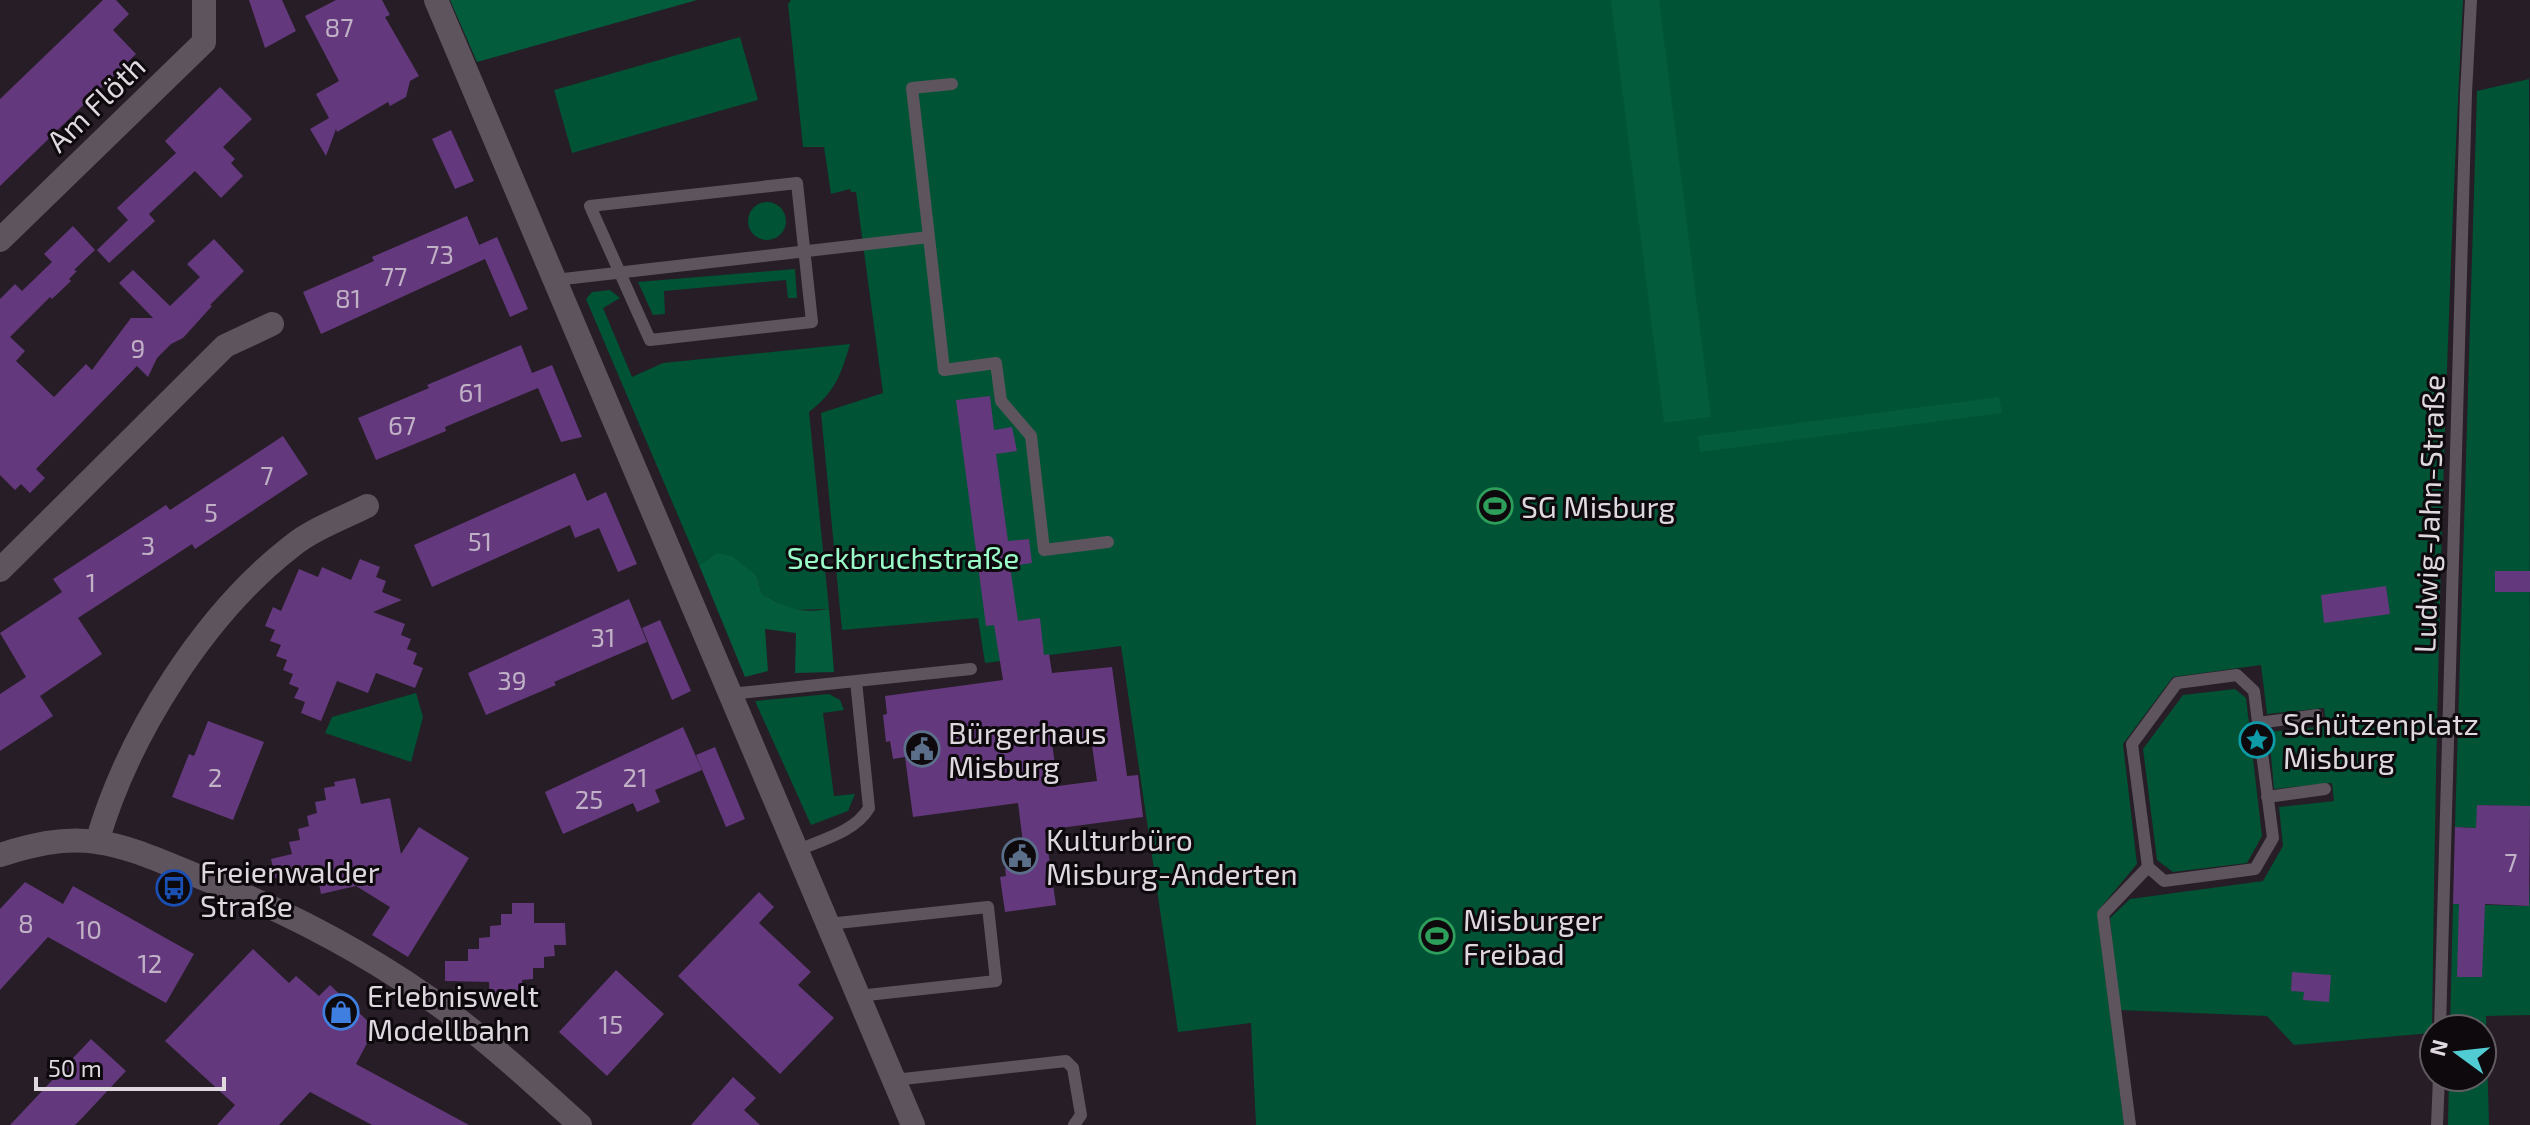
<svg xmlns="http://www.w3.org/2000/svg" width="2530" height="1125" font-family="'Exo 2',sans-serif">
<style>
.green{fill:#005334}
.forest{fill:#035c3b}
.building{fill:#64387c;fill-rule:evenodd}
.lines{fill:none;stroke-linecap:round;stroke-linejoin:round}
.service{stroke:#5e545e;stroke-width:12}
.minor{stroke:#5e545e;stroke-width:24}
.labels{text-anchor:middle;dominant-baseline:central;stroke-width:6;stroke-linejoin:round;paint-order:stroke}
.number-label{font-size:26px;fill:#c0b1c6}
.street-label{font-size:30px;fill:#dfd9df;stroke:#0d090d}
.poi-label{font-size:30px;fill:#dfd9df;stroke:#0d090d;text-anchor:start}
.park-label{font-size:30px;fill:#99fbc8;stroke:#0d090d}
</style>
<rect width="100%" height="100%" fill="#261d26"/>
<path class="green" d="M 791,0 L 2463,0 C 2445,344 2436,689 2432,1033 L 2294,1045 L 2267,1016 L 2119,1010 L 2110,918 L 2130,899 L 2263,881 L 2283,846 L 2279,807 L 2334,801 L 2332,783 L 2274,789 L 2269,732 L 2326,726 L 2324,708 L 2267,714 L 2261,665 L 2173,677 L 2123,744 L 2137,864 L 2097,912 L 2124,1125 L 1256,1125 L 1251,1023 L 1178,1032 L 1121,646 L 985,663 L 978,618 L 842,630 L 821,413 L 883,393 L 856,192 L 851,192 L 850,189 L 831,194 L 824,147 L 803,147 L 788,4 Z
M 740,37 L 758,100 L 572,153 L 554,90 Z
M 2529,79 L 2530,817 L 2510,806 L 2478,805 L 2477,828 L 2455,827 L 2477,91 Z
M748 221a19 19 0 1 1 38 0a19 19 0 1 1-38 0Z
M 795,269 L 797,298 L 788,298 L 786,280 L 664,291 L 665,314 L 653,315 L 638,282 Z
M 610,290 L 620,298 L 603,308 L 632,377 L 663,363 L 850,344 C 841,375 835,392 809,412 L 829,609 L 792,610 L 762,594 L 757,576 L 716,553 L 699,565 L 586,299 L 592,292 Z
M 2235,689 L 2246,698 L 2262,836 L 2247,863 L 2173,872 L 2157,860 L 2143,749 L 2183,695 Z
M 416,693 L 423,717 L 411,762 L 325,733 L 332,717 Z
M 829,694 L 840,700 L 844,710 L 823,713 L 834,796 L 855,794 L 848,811 L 811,825 L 755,701 Z
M 2530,880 L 2530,1015 L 2486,1016 L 2489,1125 L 2448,1125 L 2449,1077 L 2482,1077 L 2482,1029 L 2450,1029 L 2453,904 L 2529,906 Z"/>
<path class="forest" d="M 450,0 L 697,0 L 477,62 Z
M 1611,0 L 1659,0 L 1711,417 L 1664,423 Z
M 1999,397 L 2002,413 L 1700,452 L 1698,436 Z
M 716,553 L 732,556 L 757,576 L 762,594 C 788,608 799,614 829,609 L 834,672 L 795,673 L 796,633 L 765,629 L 768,671 L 745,677 L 699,565 Z"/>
<path class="building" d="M 103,0 L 116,0 L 129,14 L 113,30 L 136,54 L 0,186 L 0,99 Z
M 249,0 L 282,0 L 296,31 L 265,48 Z
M 336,0 L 382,0 L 390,15 L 385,17 L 419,76 L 410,81 L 406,97 L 390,106 L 388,102 L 337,132 L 336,129 L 326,156 L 310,129 L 329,118 L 316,94 L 339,81 L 305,16 Z
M 220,87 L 252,119 L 223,147 L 235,159 L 231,163 L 243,176 L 221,198 L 195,171 L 149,214 L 155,221 L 109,263 L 97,250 L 128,220 L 117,208 L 176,153 L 165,141 Z
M 451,130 L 474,181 L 455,189 L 432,139 Z
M 467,216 L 485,259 L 321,334 L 303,292 L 374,261 L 372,257 Z
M 73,226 L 95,250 L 74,270 L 77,271 L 69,279 L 71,281 L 52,299 L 50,297 L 10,337 L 25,351 L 16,361 L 54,397 L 86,364 L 92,370 L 131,318 L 153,318 L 119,283 L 133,270 L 170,306 L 200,277 L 187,264 L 214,239 L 244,271 L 210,305 L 212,306 L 183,338 L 171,344 L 157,358 L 148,377 L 137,366 L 36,469 L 45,478 L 30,493 L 21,484 L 15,490 L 0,475 L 0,299 L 15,284 L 22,291 L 52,262 L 44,254 Z
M 497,237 L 528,309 L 510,317 L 479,245 Z
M 521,345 L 532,373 L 552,365 L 582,437 L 561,442 L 538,388 L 445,427 L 446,431 L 376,460 L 358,418 L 429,388 L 427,385 Z
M 990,396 L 994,430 L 1012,427 L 1017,451 L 996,454 L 1008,541 L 1029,539 L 1032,563 L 1010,566 L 1018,621 L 1040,618 L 1044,655 L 1049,654 L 1052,673 L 1112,667 L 1127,776 L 1138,775 L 1143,817 L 1045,830 L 1056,905 L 1005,912 L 1000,877 L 1006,876 L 1005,868 L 1017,867 L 1014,844 L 1023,843 L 1018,803 L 913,817 L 905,757 L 893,759 L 890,741 L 886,742 L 883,715 L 887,714 L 885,696 L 1003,680 L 994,625 L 986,626 L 956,400 ZM 1091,738 L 1097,781 L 1058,786 L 1052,743 Z
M 283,436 L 308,474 L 195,549 L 192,544 L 78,618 L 102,654 L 40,696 L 53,716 L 0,751 L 0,694 L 26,677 L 0,633 L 62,592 L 53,579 L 166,505 L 170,510 Z
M 575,473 L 587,501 L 606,492 L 637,564 L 618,572 L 599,528 L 575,538 L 570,525 L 432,587 L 414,545 Z
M 360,559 L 380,567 L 376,577 L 386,581 L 382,592 L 402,600 L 373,612 L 405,624 L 401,635 L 411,639 L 407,649 L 417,653 L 413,664 L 423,668 L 415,688 L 376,673 L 368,693 L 337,681 L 321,721 L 301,713 L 305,702 L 294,698 L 299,688 L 289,684 L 293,674 L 283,670 L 287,660 L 276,656 L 281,645 L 270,641 L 275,630 L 265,626 L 273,607 L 281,611 L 299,569 L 318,577 L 322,567 L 351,580 Z
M 2495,571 L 2530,571 L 2530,592 L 2495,592 Z
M 2386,586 L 2390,614 L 2324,623 L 2321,595 Z
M 629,599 L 647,642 L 554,682 L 556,685 L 486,715 L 468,673 Z
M 660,620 L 691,691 L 672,700 L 642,628 Z
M 208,721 L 264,742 L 233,820 L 172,797 L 189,754 L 194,756 Z
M 683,727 L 702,770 L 655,790 L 660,802 L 637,812 L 633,803 L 563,834 L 545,792 Z
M 715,747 L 745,819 L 726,827 L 696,755 Z
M 355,778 L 361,804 L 390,798 L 401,854 L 419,827 L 469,858 L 408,957 L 372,935 L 390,907 L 356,886 L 321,894 L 316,869 L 275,878 L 271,859 L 292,854 L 289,842 L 300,840 L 298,829 L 309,826 L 307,816 L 317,813 L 315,802 L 326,800 L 324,788 L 335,786 L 334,782 Z
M 2477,805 L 2530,806 L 2529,906 L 2485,904 L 2482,977 L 2457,977 L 2459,904 L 2453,904 L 2455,827 L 2476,828 Z
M 25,882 L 63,904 L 73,886 L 194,954 L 166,1003 L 48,937 L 0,990 L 0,909 Z
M 759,892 L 774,907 L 759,923 L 811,972 L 798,985 L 834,1018 L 780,1074 L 678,976 Z
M 512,903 L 534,903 L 534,923 L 565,923 L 566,945 L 554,945 L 555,956 L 544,957 L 544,968 L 533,968 L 533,979 L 522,980 L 522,991 L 511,991 L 511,1002 L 490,1003 L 489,982 L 445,981 L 445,961 L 468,961 L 468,949 L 479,949 L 479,938 L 490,937 L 490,926 L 501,925 L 501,914 L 512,914 Z
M 253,949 L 289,983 L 296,976 L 319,996 L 330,985 L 375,1028 L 356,1064 L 469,1125 L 372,1125 L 310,1092 L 279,1125 L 217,1125 L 235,1105 L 165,1041 Z
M 616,970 L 664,1014 L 607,1076 L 559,1032 Z
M 2292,972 L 2331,975 L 2329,1002 L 2303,1000 L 2304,992 L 2291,991 Z
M 91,1039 L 126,1071 L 84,1116 L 75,1125 L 10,1125 Z
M 733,1077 L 756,1098 L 744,1110 L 760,1125 L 691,1125 Z"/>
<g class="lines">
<path class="service" d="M 797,183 L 812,322 L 650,340 L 590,206 Z
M 929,237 L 912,88 L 952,84
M 555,280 L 929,237 L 944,370 L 996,363 L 1001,401 L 1031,436 L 1044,550 L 1108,542
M 856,681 L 971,669
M 730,694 L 856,681 L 869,808 C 855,832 821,840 796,851
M 2258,723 L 2317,715
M 2267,797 L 2325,789
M 828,924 L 988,907 L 996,981 L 858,996
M 2440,1029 L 2466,93 L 2471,0
M 894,1080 L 1066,1061 L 1073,1068 L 1081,1115 L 1074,1125
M 2130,1125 L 2103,914 L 2148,867 L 2164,881 L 2255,869 L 2273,838 L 2254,691 L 2237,675 L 2177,683 L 2132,744 L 2148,867
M 2437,1125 L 2439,1077"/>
<path class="minor" d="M 436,0 L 913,1125
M 0,240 L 204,42 L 204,0
M 0,570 L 225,346 L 272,324
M 97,842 C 128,735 204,614 292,546 C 313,529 343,518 367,506
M 0,855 C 31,845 63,837 96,842 C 130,846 167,864 200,877 C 289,912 373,956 451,1014 C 496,1048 538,1087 580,1125"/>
</g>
<defs>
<symbol id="stadium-ring" viewBox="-11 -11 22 22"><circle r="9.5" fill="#0d090d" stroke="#2e9e5b" stroke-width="1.5"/><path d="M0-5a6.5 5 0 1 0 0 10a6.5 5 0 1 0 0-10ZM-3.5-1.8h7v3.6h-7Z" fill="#2e9e5b"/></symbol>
<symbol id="sight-ring" viewBox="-11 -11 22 22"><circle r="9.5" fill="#0d090d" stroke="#0f9aa8" stroke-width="1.5"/><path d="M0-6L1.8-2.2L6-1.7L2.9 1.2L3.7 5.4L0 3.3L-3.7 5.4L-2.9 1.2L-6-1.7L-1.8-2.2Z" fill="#0f9aa8"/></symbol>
<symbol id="civic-ring" viewBox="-11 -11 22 22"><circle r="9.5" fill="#0d090d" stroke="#5c6f8a" stroke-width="1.5"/><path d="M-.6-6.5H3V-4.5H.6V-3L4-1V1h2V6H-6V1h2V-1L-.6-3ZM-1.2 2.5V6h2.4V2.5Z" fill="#5c6f8a"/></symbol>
<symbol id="bus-ring" viewBox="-11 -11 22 22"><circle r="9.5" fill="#0d090d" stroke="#1a4fb4" stroke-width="1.5"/><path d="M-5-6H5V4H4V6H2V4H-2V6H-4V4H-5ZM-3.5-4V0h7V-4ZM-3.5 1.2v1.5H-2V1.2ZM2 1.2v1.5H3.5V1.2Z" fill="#1a4fb4"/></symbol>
<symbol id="shop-ring" viewBox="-11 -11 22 22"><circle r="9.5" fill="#0d090d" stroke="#3f7fe0" stroke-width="1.5"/><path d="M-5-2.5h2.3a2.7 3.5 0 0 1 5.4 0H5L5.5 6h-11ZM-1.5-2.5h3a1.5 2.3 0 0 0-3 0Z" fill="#3f7fe0"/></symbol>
</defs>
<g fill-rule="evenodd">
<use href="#stadium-ring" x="1475" y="486" width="40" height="40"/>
<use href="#sight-ring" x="2237" y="720" width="40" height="40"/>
<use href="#civic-ring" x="902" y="729" width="40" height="40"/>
<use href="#civic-ring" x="1000" y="836" width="40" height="40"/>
<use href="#bus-ring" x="154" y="868" width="40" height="40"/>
<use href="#stadium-ring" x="1417" y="916" width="40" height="40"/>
<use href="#shop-ring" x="321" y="992" width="40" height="40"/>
</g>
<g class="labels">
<g class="number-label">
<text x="339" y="26">87</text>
<text x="440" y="253">73</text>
<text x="394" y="275">77</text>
<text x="348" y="297">81</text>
<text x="138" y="347">9</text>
<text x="471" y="391">61</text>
<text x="402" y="424">67</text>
<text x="267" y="474">7</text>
<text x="211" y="511">5</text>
<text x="480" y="540">51</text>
<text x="148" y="544">3</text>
<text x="91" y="581">1</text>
<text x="603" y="636">31</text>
<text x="512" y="679">39</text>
<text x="215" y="776">2</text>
<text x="635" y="776">21</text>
<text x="589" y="798">25</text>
<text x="2511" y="861">7</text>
<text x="26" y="922">8</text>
<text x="89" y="928">10</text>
<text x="150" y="962">12</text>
<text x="611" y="1023">15</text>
</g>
<g class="street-label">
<text transform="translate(95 103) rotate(-44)">Am Flöth</text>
<text transform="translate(2428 514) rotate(-88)">Ludwig-Jahn-Straße</text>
</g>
<g class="poi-label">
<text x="1521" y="506">SG Misburg</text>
<text x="2283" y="723">Schützenplatz<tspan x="2283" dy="34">Misburg</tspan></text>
<text x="948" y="732">Bürgerhaus<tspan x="948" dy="34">Misburg</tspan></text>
<text x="1046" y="839">Kulturbüro<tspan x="1046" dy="34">Misburg-Anderten</tspan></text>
<text x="200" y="871">Freienwalder<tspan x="200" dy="34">Straße</tspan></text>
<text x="1463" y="919">Misburger<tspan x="1463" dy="34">Freibad</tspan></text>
<text x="367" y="995">Erlebniswelt<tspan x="367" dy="34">Modellbahn</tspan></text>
</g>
<g class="park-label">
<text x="903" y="557">Seckbruchstraße</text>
</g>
</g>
<g transform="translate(2458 1053) rotate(285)"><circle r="38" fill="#0d090d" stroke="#615c61" stroke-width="2"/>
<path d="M0-6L14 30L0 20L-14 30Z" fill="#51ccd2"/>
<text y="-12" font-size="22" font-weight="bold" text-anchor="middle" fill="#dfd9df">N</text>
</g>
<path d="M36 1077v12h188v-12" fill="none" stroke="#dfd9df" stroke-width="4"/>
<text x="48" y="1077" font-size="24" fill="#dfd9df" stroke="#0d090d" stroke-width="6" paint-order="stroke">50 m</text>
</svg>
